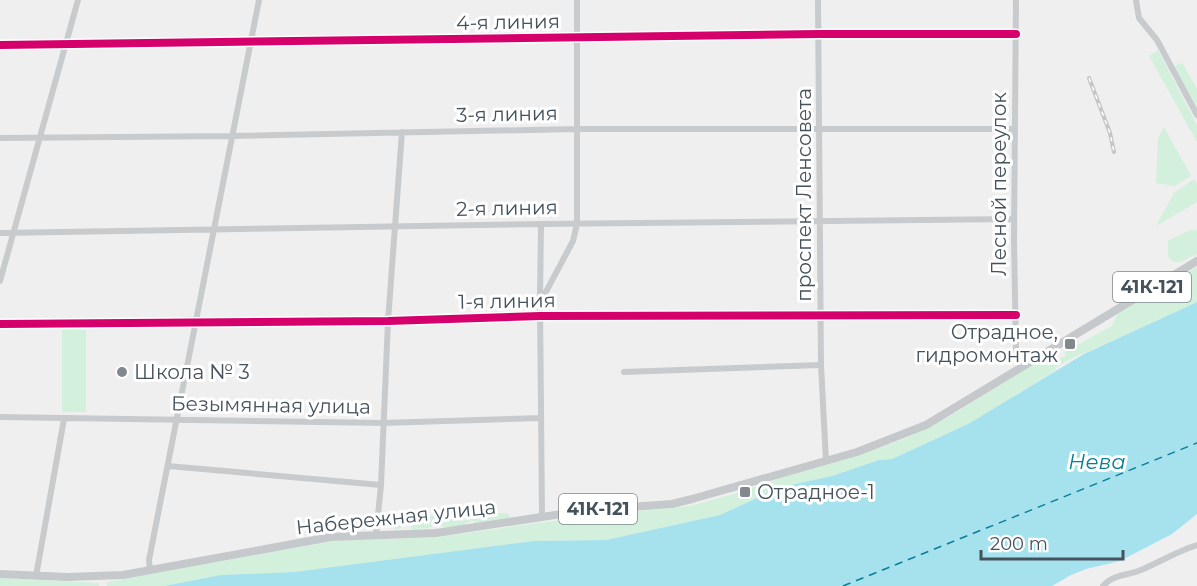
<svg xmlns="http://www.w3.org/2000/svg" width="1197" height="586" font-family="Montserrat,sans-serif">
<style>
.green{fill:#d2f0dc}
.water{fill:#a6e2ee}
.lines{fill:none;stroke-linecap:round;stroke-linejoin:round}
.ferry{stroke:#097e95;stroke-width:1.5;stroke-dasharray:8 6;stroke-linecap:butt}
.minor{stroke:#c8cbcd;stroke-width:6}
.major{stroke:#c5c9cb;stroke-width:8}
.rail-casing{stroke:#c4c5c7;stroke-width:4}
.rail{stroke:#fff;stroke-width:1.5;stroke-dasharray:4.5;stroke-linecap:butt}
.cycleway-casing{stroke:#fff;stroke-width:11}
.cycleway{stroke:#d6006c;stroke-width:8}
.poi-dot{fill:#81898f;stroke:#fff;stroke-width:2}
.labels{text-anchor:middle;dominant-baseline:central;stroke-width:6;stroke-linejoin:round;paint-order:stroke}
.shield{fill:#fff;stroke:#7d868d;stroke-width:1.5}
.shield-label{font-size:18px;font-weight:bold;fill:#45525c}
.street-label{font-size:20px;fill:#45525c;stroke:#fff}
.poi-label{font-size:20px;fill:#45525c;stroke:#fff;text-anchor:start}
.water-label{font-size:21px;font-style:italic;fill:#097e95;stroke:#fff}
</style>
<rect width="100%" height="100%" fill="#f0efef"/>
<path class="green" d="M 1158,50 L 1197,125 L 1197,142 L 1149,56 Z
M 1180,63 L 1183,64 L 1197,89 L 1197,109 L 1176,69 L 1175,66 Z
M 1164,127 L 1191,176 L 1175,186 L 1156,183 L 1158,138 Z
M 1194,179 L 1197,184 L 1197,202 L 1156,226 L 1174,193 Z
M 1190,230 L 1197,230 L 1197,254 L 1180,262 L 1173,262 L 1168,256 L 1168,241 Z
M 1197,267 L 1197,302 L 1087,352 C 1078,355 1064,362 1055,368 L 1056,370 L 968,424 L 892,459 L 879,460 L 832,476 L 781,487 L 720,515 L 606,540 L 534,541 L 294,572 L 221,575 L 164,586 L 107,586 L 107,582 L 334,541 L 438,537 L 612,513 L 674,508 L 694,505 L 737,493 L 784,477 L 858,456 L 906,438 L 947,418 L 1047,355 L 1053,363 L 1066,355 L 1064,352 L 1112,326 L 1118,313 Z
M 62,330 L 86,330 L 86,412 L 62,412 Z
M 508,513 L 510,518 L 476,523 L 471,520 C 463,529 446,529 436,524 L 427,529 C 421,526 417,531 411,529 L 411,523 L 396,530 L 394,527 L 396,523 L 429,516 L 441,516 L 461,521 L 485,514 Z
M 0,578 L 99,583 L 99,586 L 105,586 L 0,586 Z"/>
<path class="water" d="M 1197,302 L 1197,514 L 1172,534 L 1120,561 L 1086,569 L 1071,575 L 1052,586 L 164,586 L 221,575 L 294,572 L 534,541 L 606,540 L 720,515 L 781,487 L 832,476 L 879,460 L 892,459 L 968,424 L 1084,354 Z"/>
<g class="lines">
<path class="ferry" d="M 843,586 L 1197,443"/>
<path class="minor" d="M 818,0 L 821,365 L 826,461
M 1016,0 L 1014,238 L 1016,352 L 1022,367
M 1136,0 L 1139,18 L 1157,40 L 1197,115
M 0,45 L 819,34 L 1016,34
M 0,138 L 233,136 L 577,129 L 1015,129
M 0,233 L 541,224 L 1014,219
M 0,281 L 78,0
M 540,300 L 541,224
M 0,324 L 388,321 L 540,316 L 1016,315
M 624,372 L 821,365
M 0,417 L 383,423 L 541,418
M 168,466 L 381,485
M 542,517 L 540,303 L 573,241 L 577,224 L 577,0
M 376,535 L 381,485 L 388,321 L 402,132
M 150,571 L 149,560 L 259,0
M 36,576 L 64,419
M 1103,586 C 1113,574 1127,576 1141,570 C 1160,562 1177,551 1197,545"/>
<path class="major" d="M 0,574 L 67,577 L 123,575 L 331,537 L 436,533 L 588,510 L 672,504 L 692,499 L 857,452 L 926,425 L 1197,261"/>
<defs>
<path id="rail" d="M 1089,78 L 1110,133 L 1114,152"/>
</defs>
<use href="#rail" class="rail-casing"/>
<use href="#rail" class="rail"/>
<defs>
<path id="cycleway" d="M 0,45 L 819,34 L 1016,34
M 0,324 L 388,321 L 540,316 L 1016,315"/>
</defs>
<use href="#cycleway" class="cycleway-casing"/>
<use href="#cycleway" class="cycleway"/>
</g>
<g class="poi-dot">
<rect x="1064" y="338" width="12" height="12" rx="3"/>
<circle cx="122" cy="372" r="6"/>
<rect x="739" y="486" width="12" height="12" rx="3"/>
</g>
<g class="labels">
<g class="shield">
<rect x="1113" y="272" width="78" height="30" rx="4.5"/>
<rect x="559" y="494" width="78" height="30" rx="4.5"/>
</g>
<g class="shield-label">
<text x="1152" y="287">41К-121</text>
<text x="598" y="509">41К-121</text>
</g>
<g class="street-label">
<text transform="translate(508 22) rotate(-1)">4-я линия</text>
<text transform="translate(507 114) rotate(-1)">3-я линия</text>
<text transform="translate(999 184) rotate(-90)">Лесной переулок</text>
<text transform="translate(804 195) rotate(-90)">проспект Ленсовета</text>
<text transform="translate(507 208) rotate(-1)">2-я линия</text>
<text transform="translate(507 301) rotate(-1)">1-я линия</text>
<text transform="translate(271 405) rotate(1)">Безымянная улица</text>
<text transform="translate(396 517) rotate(-6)">Набережная улица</text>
</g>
<g class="poi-label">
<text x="1058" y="332" text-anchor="end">Отрадное,<tspan x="1058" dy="23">гидромонтаж</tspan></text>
<text x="134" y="372">Школа № 3</text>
<text x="757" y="492">Отрадное-1</text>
</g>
<g class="water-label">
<text x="1097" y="461">Нева</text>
</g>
</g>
<path d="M981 550v9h142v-9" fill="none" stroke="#45525c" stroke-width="3"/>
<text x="990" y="550" font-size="18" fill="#45525c" stroke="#ffffff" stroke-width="4.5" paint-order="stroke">200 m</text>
</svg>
